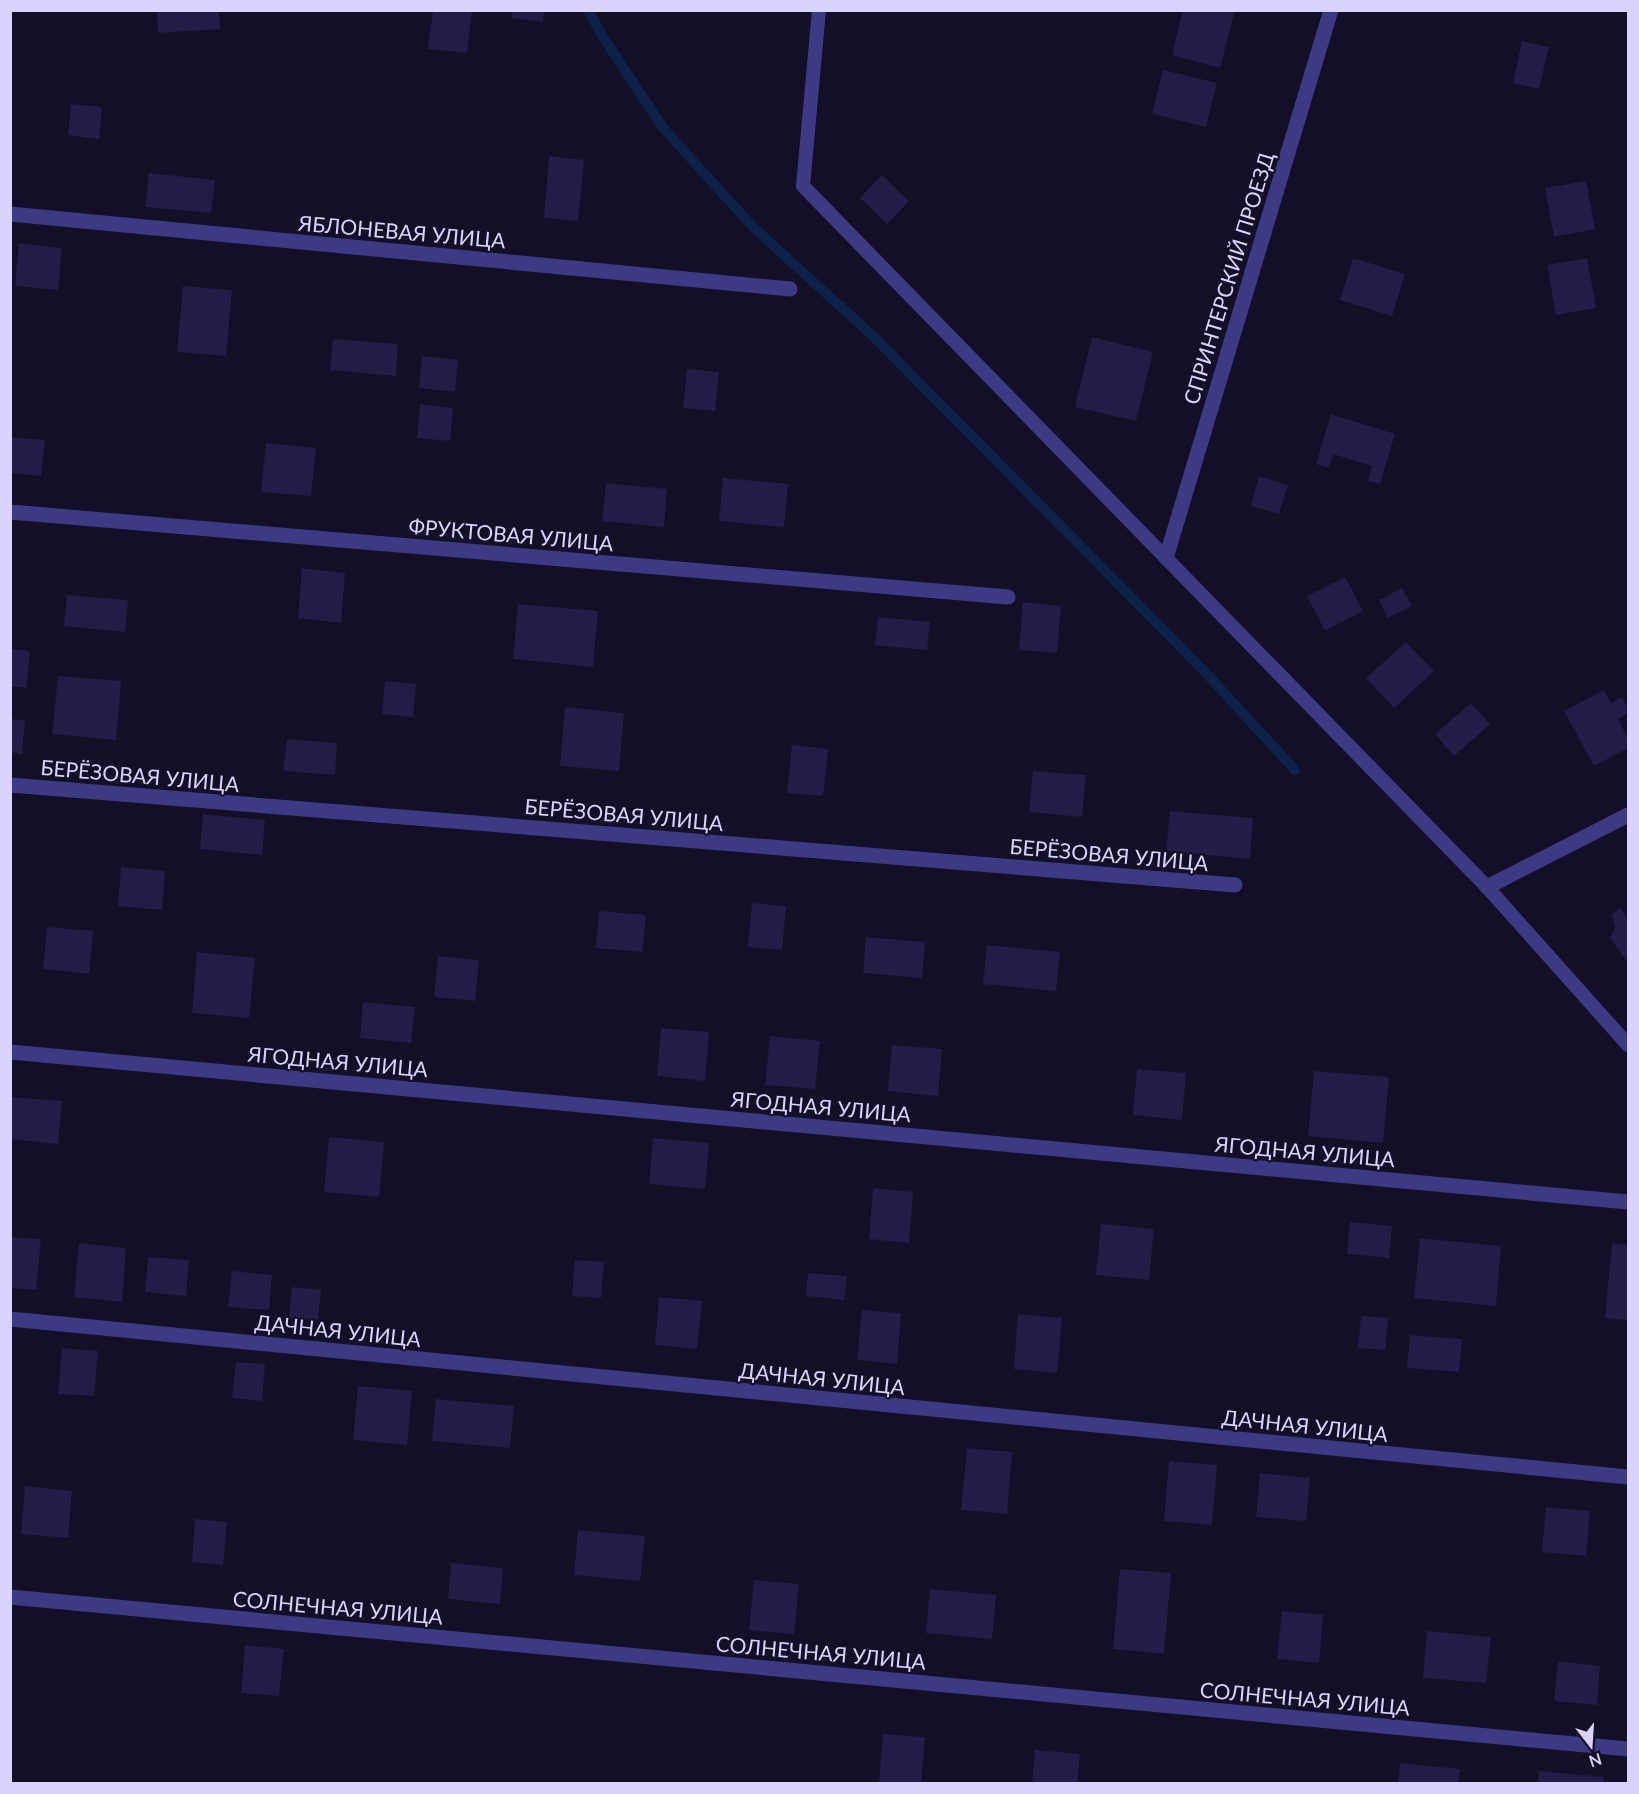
<svg xmlns="http://www.w3.org/2000/svg" width="1639" height="1794" font-family="Lato,sans-serif">
<style>
.lines{fill:none;stroke-linecap:round;stroke-linejoin:round}
.stream{stroke:#0c2248;stroke-width:10}
.building{fill:#241b47}
.service{stroke:#3d3a85;stroke-width:14}
.minor{stroke:#3d3a85;stroke-width:15}
.labels{text-anchor:middle;dominant-baseline:central;stroke-width:4.5;stroke-linejoin:round;paint-order:stroke}
.street-label{font-size:21px;fill:#d9d4ff;stroke:#130f26}
</style>
<rect width="100%" height="100%" fill="#130f26"/>
<g class="lines">
<path class="stream" d="M 588,10 L 603,37 L 664,129 L 753,227 L 874,337 L 1205,672 L 1295,770"/>
</g>
<path class="building" d="M 157,10 L 219,10 L 220,29 L 158,33 Z
M 433,10 L 472,10 L 467,53 L 428,49 Z
M 512,10 L 544,10 L 543,22 L 511,18 Z
M 1183,10 L 1235,10 L 1220,68 L 1172,55 Z
M 1522,41 L 1549,47 L 1539,89 L 1513,83 Z
M 1163,70 L 1217,83 L 1206,127 L 1152,114 Z
M 71,104 L 102,107 L 99,139 L 68,135 Z
M 549,156 L 584,160 L 578,221 L 544,218 Z
M 149,173 L 215,180 L 211,213 L 145,207 Z
M 882,175 L 909,201 L 887,224 L 860,198 Z
M 1586,181 L 1595,229 L 1554,237 L 1545,188 Z
M 19,243 L 62,248 L 58,290 L 15,286 Z
M 1353,258 L 1405,274 L 1392,316 L 1340,300 Z
M 1587,258 L 1596,308 L 1556,315 L 1547,265 Z
M 183,286 L 232,290 L 226,356 L 177,352 Z
M 1092,337 L 1153,352 L 1136,421 L 1075,407 Z
M 333,339 L 398,344 L 396,376 L 330,370 Z
M 422,356 L 458,360 L 455,392 L 419,388 Z
M 687,369 L 719,372 L 715,411 L 683,408 Z
M 420,404 L 453,408 L 450,441 L 417,438 Z
M 1331,414 L 1395,434 L 1380,484 L 1368,481 L 1372,466 L 1333,454 L 1329,468 L 1316,464 Z
M 10,437 L 45,440 L 41,476 L 10,473 Z
M 266,443 L 316,448 L 311,496 L 261,492 Z
M 1259,476 L 1288,485 L 1279,514 L 1251,506 Z
M 723,478 L 788,484 L 784,527 L 719,521 Z
M 606,483 L 667,489 L 664,527 L 602,521 Z
M 302,568 L 345,573 L 341,623 L 298,618 Z
M 1345,577 L 1363,611 L 1325,631 L 1307,596 Z
M 1402,588 L 1412,606 L 1388,618 L 1379,600 Z
M 67,595 L 128,600 L 125,632 L 64,626 Z
M 1023,602 L 1061,606 L 1057,653 L 1019,650 Z
M 518,604 L 598,611 L 593,667 L 513,659 Z
M 878,617 L 930,622 L 927,650 L 875,645 Z
M 1406,642 L 1434,671 L 1394,708 L 1366,678 Z
M 10,649 L 30,651 L 26,688 L 10,686 Z
M 58,676 L 121,681 L 116,740 L 52,734 Z
M 385,681 L 416,684 L 413,717 L 382,714 Z
M 1604,690 L 1611,703 L 1622,697 L 1628,709 L 1628,713 L 1618,719 L 1628,739 L 1628,748 L 1594,766 L 1564,711 Z
M 1471,703 L 1490,724 L 1454,756 L 1435,734 Z
M 565,707 L 624,713 L 619,771 L 560,766 Z
M 10,719 L 25,720 L 22,754 L 10,752 Z
M 287,739 L 337,743 L 335,775 L 283,771 Z
M 792,745 L 828,749 L 823,796 L 787,793 Z
M 1033,771 L 1086,775 L 1082,817 L 1029,812 Z
M 1170,811 L 1253,818 L 1250,859 L 1166,851 Z
M 203,814 L 265,820 L 262,855 L 200,849 Z
M 121,867 L 165,871 L 162,910 L 118,906 Z
M 752,903 L 786,906 L 782,950 L 748,947 Z
M 1620,908 L 1628,919 L 1628,963 L 1610,938 L 1615,928 L 1612,914 Z
M 599,911 L 646,915 L 642,952 L 596,948 Z
M 47,927 L 93,931 L 89,974 L 43,969 Z
M 866,937 L 925,942 L 922,978 L 863,973 Z
M 987,945 L 1060,952 L 1056,991 L 983,984 Z
M 197,952 L 255,958 L 249,1018 L 192,1013 Z
M 438,956 L 479,960 L 475,1001 L 434,997 Z
M 363,1002 L 415,1007 L 411,1043 L 360,1038 Z
M 661,1028 L 709,1032 L 705,1081 L 657,1076 Z
M 770,1036 L 820,1041 L 815,1089 L 765,1085 Z
M 892,1045 L 942,1049 L 938,1096 L 888,1091 Z
M 1137,1069 L 1186,1073 L 1182,1120 L 1133,1115 Z
M 1314,1071 L 1389,1077 L 1383,1143 L 1308,1136 Z
M 10,1097 L 62,1101 L 58,1144 L 10,1139 Z
M 329,1137 L 384,1142 L 379,1197 L 324,1192 Z
M 653,1138 L 709,1143 L 705,1189 L 649,1184 Z
M 873,1188 L 913,1192 L 909,1243 L 869,1239 Z
M 1350,1222 L 1392,1226 L 1389,1258 L 1347,1254 Z
M 1101,1224 L 1154,1229 L 1149,1280 L 1096,1275 Z
M 10,1237 L 41,1239 L 36,1290 L 10,1288 Z
M 1420,1238 L 1501,1246 L 1496,1306 L 1414,1298 Z
M 79,1243 L 126,1248 L 122,1302 L 74,1297 Z
M 1612,1243 L 1628,1245 L 1628,1320 L 1605,1318 Z
M 148,1257 L 189,1260 L 186,1296 L 145,1292 Z
M 575,1260 L 604,1262 L 601,1298 L 572,1296 Z
M 232,1271 L 272,1275 L 269,1310 L 228,1307 Z
M 808,1273 L 847,1276 L 844,1300 L 806,1296 Z
M 292,1287 L 321,1290 L 318,1320 L 289,1317 Z
M 659,1297 L 702,1301 L 697,1349 L 655,1345 Z
M 862,1310 L 901,1313 L 897,1364 L 857,1360 Z
M 1018,1314 L 1062,1318 L 1057,1373 L 1014,1369 Z
M 1361,1316 L 1388,1318 L 1385,1350 L 1358,1348 Z
M 1410,1335 L 1462,1339 L 1459,1372 L 1407,1368 Z
M 62,1348 L 98,1351 L 94,1396 L 58,1394 Z
M 236,1362 L 265,1364 L 262,1401 L 232,1398 Z
M 358,1386 L 412,1391 L 407,1445 L 353,1440 Z
M 436,1399 L 514,1406 L 510,1448 L 432,1441 Z
M 967,1448 L 1012,1452 L 1007,1514 L 961,1510 Z
M 1169,1461 L 1217,1465 L 1212,1525 L 1164,1521 Z
M 1260,1473 L 1310,1478 L 1306,1521 L 1256,1517 Z
M 25,1486 L 72,1491 L 68,1538 L 21,1534 Z
M 1546,1507 L 1590,1511 L 1586,1556 L 1542,1552 Z
M 195,1519 L 227,1522 L 223,1565 L 192,1562 Z
M 578,1530 L 645,1536 L 640,1581 L 574,1575 Z
M 451,1563 L 503,1568 L 500,1604 L 448,1599 Z
M 1120,1569 L 1171,1573 L 1164,1654 L 1113,1649 Z
M 754,1580 L 799,1584 L 794,1634 L 749,1630 Z
M 930,1589 L 996,1595 L 992,1639 L 926,1633 Z
M 1282,1611 L 1323,1615 L 1319,1663 L 1277,1659 Z
M 1427,1631 L 1491,1637 L 1486,1683 L 1423,1678 Z
M 245,1645 L 284,1649 L 279,1696 L 241,1693 Z
M 1558,1661 L 1600,1666 L 1597,1705 L 1554,1701 Z
M 883,1734 L 925,1737 L 921,1784 L 879,1783 Z
M 1035,1750 L 1080,1754 L 1077,1784 L 1032,1784 Z
M 1400,1763 L 1460,1769 L 1458,1784 L 1398,1784 Z
M 1539,1771 L 1604,1777 L 1603,1784 L 1538,1784 Z"/>
<g class="lines">
<path class="service" d="M 819,10 L 803,186 L 1487,887 L 1628,1045"/>
<path class="minor" d="M 10,214 L 790,289
M 10,512 L 1008,597
M 1166,558 L 1331,10
M 10,785 L 1235,885
M 1487,887 L 1628,815
M 10,1052 L 1628,1202
M 10,1319 L 1628,1477
M 10,1597 L 1628,1749"/>
</g>
<g class="labels">
<g class="street-label">
<text transform="translate(402 231) rotate(5)">ЯБЛОНЕВАЯ УЛИЦА</text>
<text transform="translate(1228 278) rotate(-73)">СПРИНТЕРСКИЙ ПРОЕЗД</text>
<text transform="translate(511 534) rotate(5)">ФРУКТОВАЯ УЛИЦА</text>
<text transform="translate(140 775) rotate(5)">БЕРЁЗОВАЯ УЛИЦА</text>
<text transform="translate(624 814) rotate(5)">БЕРЁЗОВАЯ УЛИЦА</text>
<text transform="translate(1109 854) rotate(5)">БЕРЁЗОВАЯ УЛИЦА</text>
<text transform="translate(338 1061) rotate(5)">ЯГОДНАЯ УЛИЦА</text>
<text transform="translate(821 1106) rotate(5)">ЯГОДНАЯ УЛИЦА</text>
<text transform="translate(1305 1151) rotate(5)">ЯГОДНАЯ УЛИЦА</text>
<text transform="translate(338 1330) rotate(6)">ДАЧНАЯ УЛИЦА</text>
<text transform="translate(822 1378) rotate(6)">ДАЧНАЯ УЛИЦА</text>
<text transform="translate(1305 1425) rotate(6)">ДАЧНАЯ УЛИЦА</text>
<text transform="translate(338 1607) rotate(5)">СОЛНЕЧНАЯ УЛИЦА</text>
<text transform="translate(821 1652) rotate(5)">СОЛНЕЧНАЯ УЛИЦА</text>
<text transform="translate(1305 1698) rotate(5)">СОЛНЕЧНАЯ УЛИЦА</text>
</g>
</g>
<rect width="1639" height="1794" fill="none" stroke="#d9d4ff" stroke-width="24"/>
<g transform="translate(1591 1746) rotate(163)" stroke="#130f26" stroke-width="4.5" paint-order="stroke">
<path d="M0-4.5L10 22L0 15L-10 22Z" fill="#d9d4ff"/>
<text y="-9" font-size="16" font-weight="bold" text-anchor="middle" fill="#d9d4ff">N</text>
</g>
</svg>
